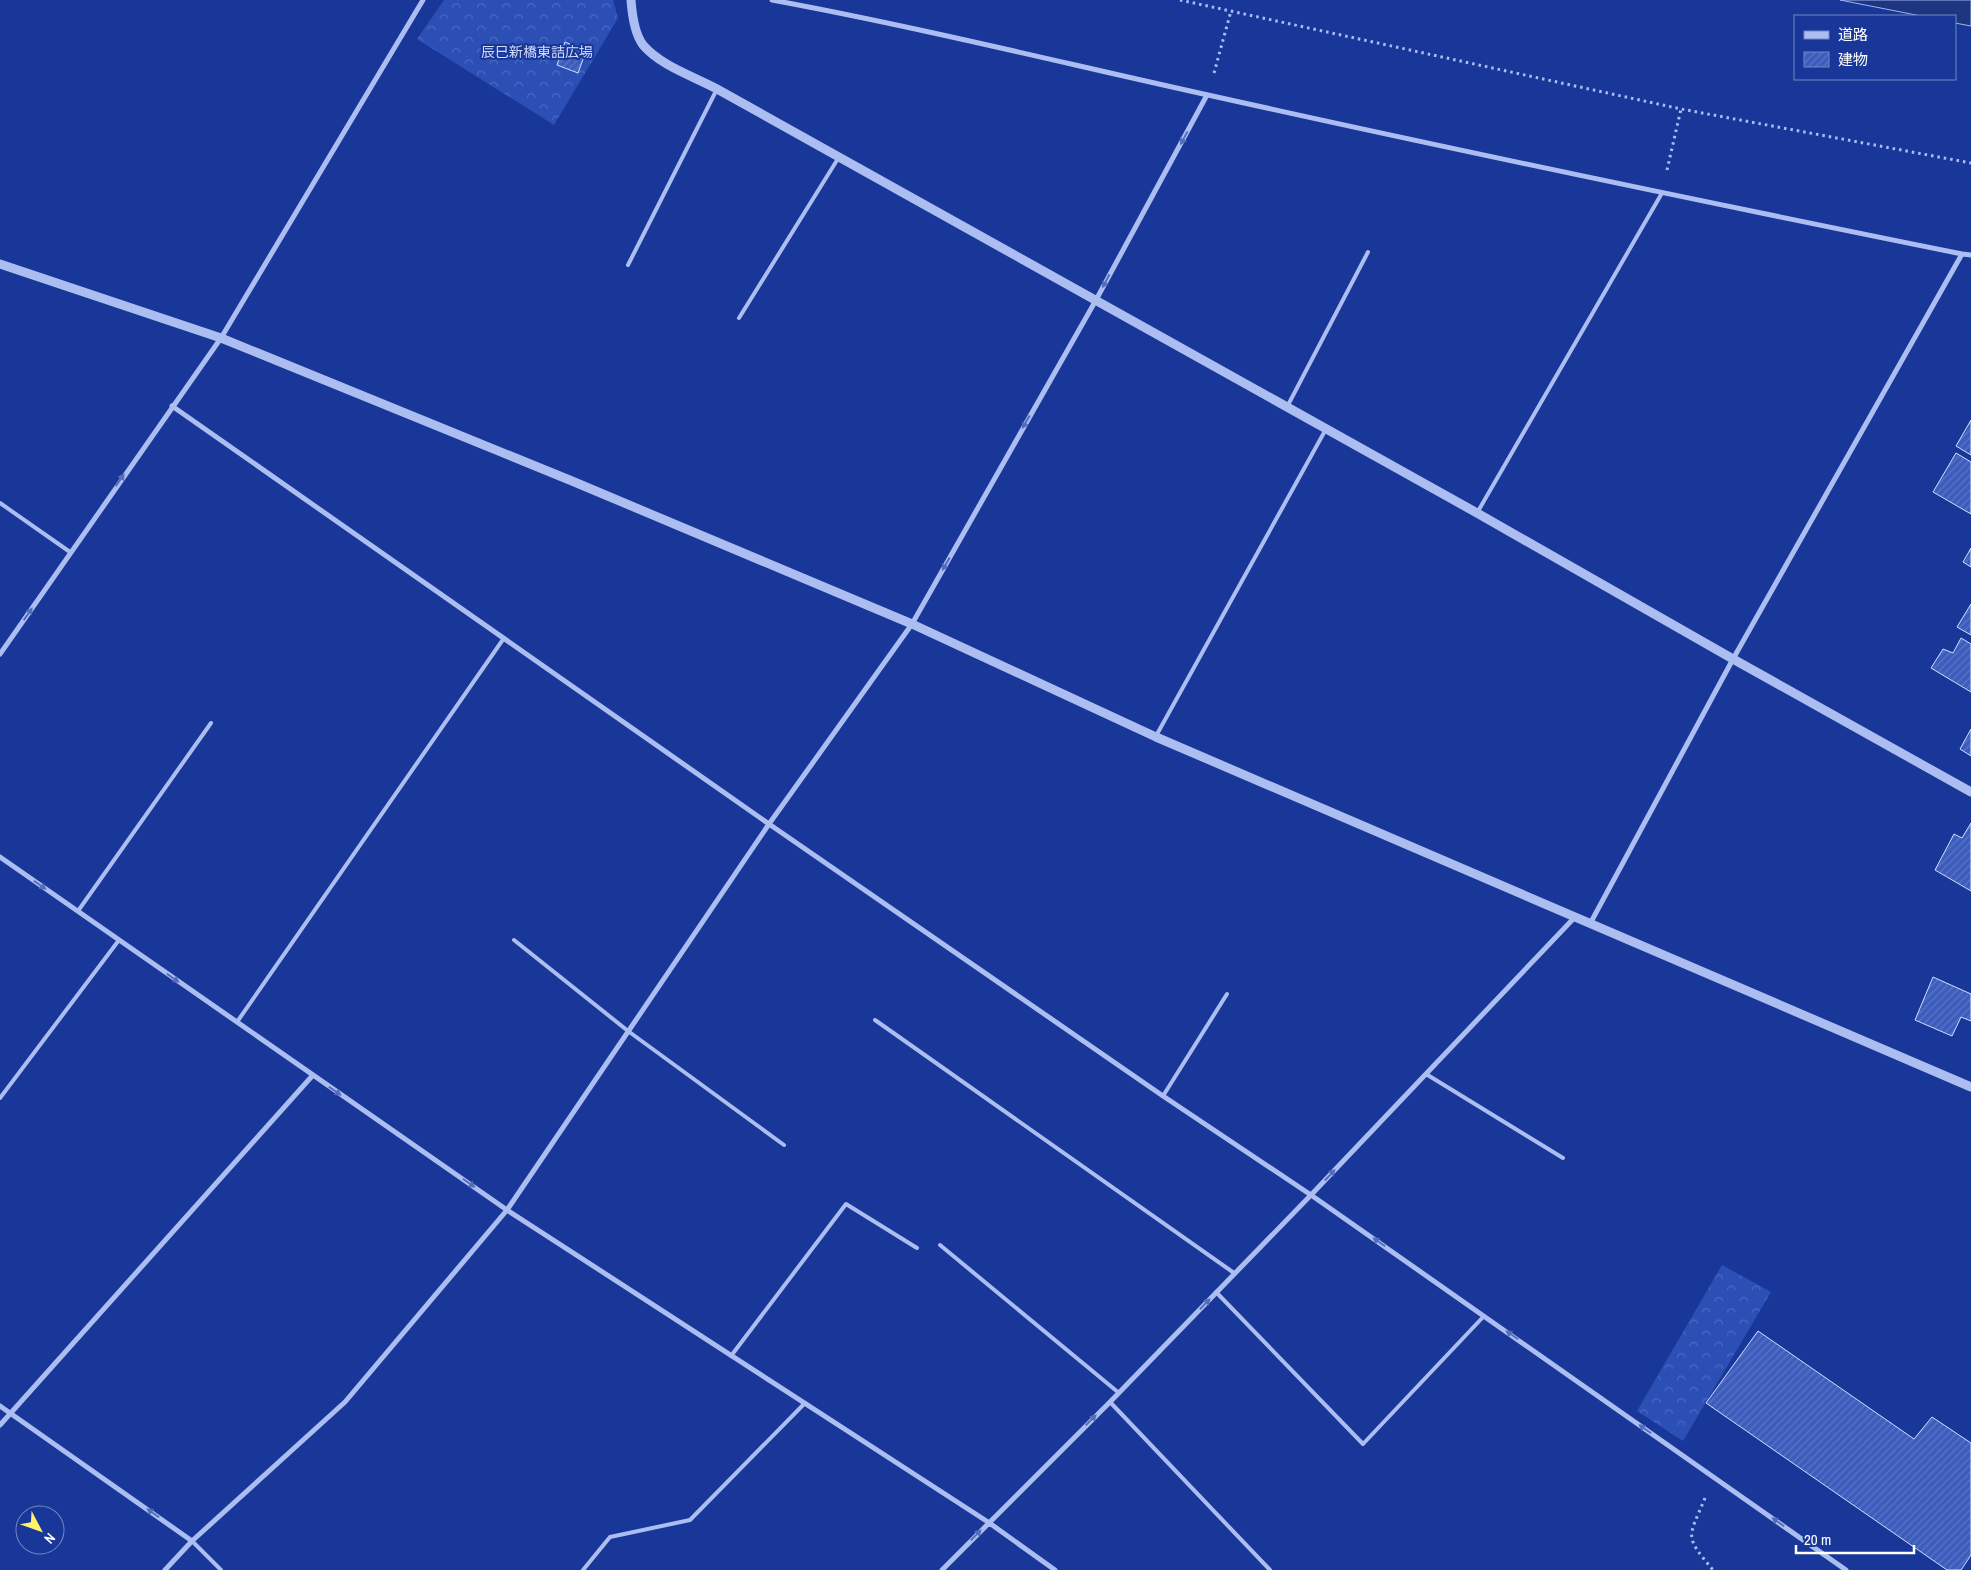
<svg xmlns="http://www.w3.org/2000/svg" width="1971" height="1570" font-family="'Archivo Narrow','Noto Sans JP',sans-serif">
<style>
.forest{fill:url(#forest-crowns)}
.water{fill:#1e357f;stroke:#9fb6f3}
.building{fill:url(#building-hatch);stroke:#d3defc}
.lines{fill:none;stroke-linecap:round;stroke-linejoin:round}
.path{stroke:#acbef1;stroke-width:3;stroke-dasharray:2.5 4;stroke-linecap:butt}
.service{stroke:#acbef1;stroke-width:4}
.minor{stroke:#acbef1;stroke-width:5}
.tertiary{stroke:#acbef1;stroke-width:9}
.oneway{fill:#536dbc}
.labels{text-anchor:middle;dominant-baseline:central;stroke-width:4;stroke-linejoin:round;paint-order:stroke}
.park-label{font-size:14px;fill:#d3defc;stroke:#183798}
</style>
<defs>
<pattern id="forest-crowns" width="20" height="18" patternUnits="userSpaceOnUse" patternTransform="scale(1.25)"><rect width="20" height="18" fill="#2c4fb6"/><path d="M2 6a3 3 0 1 1 6 0M12 15a3 3 0 1 1 6 0" fill="none" stroke="#4c69c1"/></pattern>
<pattern id="building-hatch" width="6" height="6" patternUnits="userSpaceOnUse" patternTransform="scale(1.25)"><rect width="6" height="6" fill="#3d5dbd"/><path d="M-1 1l2-2M0 6l6-6M5 7l2-2" fill="none" stroke="#5a75c7"/></pattern>
</defs>
<rect width="100%" height="100%" fill="#183798"/>
<path class="forest" d="M 444,0 L 613,0 L 618,18 L 554,125 L 417,39 Z
M 1722,1265 L 1771,1292 L 1683,1441 L 1637,1411 Z"/>
<path class="water" d="M 1840,0 L 1971,0 L 1971,26 L 1955,23 L 1955,16 L 1921,16 Z"/>
<path class="building" d="M 565,42 L 586,51 L 578,73 L 557,65 Z
M 1971,420 L 1971,455 L 1956,446 Z
M 1956,453 L 1971,462 L 1971,514 L 1933,492 Z
M 1971,548 L 1971,567 L 1963,562 Z
M 1971,604 L 1971,635 L 1957,627 Z
M 1961,638 L 1971,644 L 1971,692 L 1931,668 L 1943,649 L 1953,653 Z
M 1971,729 L 1971,756 L 1960,749 Z
M 1971,823 L 1971,891 L 1935,870 L 1954,834 L 1962,838 Z
M 1933,977 L 1971,994 L 1971,1021 L 1961,1017 L 1952,1036 L 1915,1020 Z
M 1758,1331 L 1914,1439 L 1932,1417 L 1971,1443 L 1971,1555 L 1961,1570 L 1947,1570 L 1706,1403 Z"/>
<g class="lines">
<path class="path" d="M 1180,0 L 1681,109 L 1971,163
M 1214,73 L 1231,11
M 1667,170 L 1681,109
M 1705,1498 C 1688,1539 1684,1535 1713,1570"/>
<path class="service" d="M 628,265 L 717,89
M 739,318 L 839,157
M 1287,407 L 1368,252
M 0,503 L 70,552
M 1477,513 L 1662,193
M 1156,736 L 1326,429
M 78,911 L 211,723
M 514,940 L 628,1031 L 784,1145
M 875,1020 L 1234,1273
M 237,1022 L 504,638
M 1426,1074 L 1563,1158
M 1163,1096 L 1227,994
M 0,1098 L 119,940
M 940,1245 L 1119,1393
M 1216,1292 L 1363,1444 L 1484,1316
M 731,1356 L 846,1204 L 917,1248
M 1110,1402 L 1270,1570
M 192,1541 L 221,1570
M 583,1570 L 610,1537 L 690,1520 L 805,1403"/>
<path class="minor" d="M 772,0 C 918,27 1063,63 1208,95 C 1459,151 1710,203 1962,254
M 172,406 L 769,824 L 1163,1096 L 1311,1195 L 1846,1570
M 0,654 L 221,338 L 423,0
M 0,857 L 507,1210 L 988,1522 L 1055,1570
M 1591,922 L 1733,659 L 1962,254 L 1971,255
M 0,1406 L 192,1541
M 0,1425 L 313,1075
M 165,1570 L 192,1541 L 345,1402 L 507,1210 L 769,824 L 912,624 L 1096,300 L 1207,95
M 942,1570 L 1110,1402 L 1311,1195 L 1575,917"/>
<path class="tertiary" d="M 631,0 C 632,14 634,33 643,45 C 661,66 693,76 717,89 L 1477,513 L 1733,659 L 1971,792
M 0,264 L 221,338 L 572,481 L 912,624 L 1156,737 L 1971,1087"/>
</g>
<defs><path id="oneway-solid" d="M-6-.8H1V-3.2L6.5 0L1 3.2V.8H-6Z" transform="scale(1.25)"/></defs>
<g class="oneway">
<use href="#oneway-solid" transform="translate(1184 138) rotate(118)"/>
<use href="#oneway-solid" transform="translate(1106 281) rotate(118)"/>
<use href="#oneway-solid" transform="translate(1026 422) rotate(120)"/>
<use href="#oneway-solid" transform="translate(120 480) rotate(-55)"/>
<use href="#oneway-solid" transform="translate(946 564) rotate(120)"/>
<use href="#oneway-solid" transform="translate(28 614) rotate(-55)"/>
<use href="#oneway-solid" transform="translate(40 885) rotate(35)"/>
<use href="#oneway-solid" transform="translate(173 978) rotate(35)"/>
<use href="#oneway-solid" transform="translate(335 1091) rotate(35)"/>
<use href="#oneway-solid" transform="translate(1330 1175) rotate(-47)"/>
<use href="#oneway-solid" transform="translate(469 1183) rotate(35)"/>
<use href="#oneway-solid" transform="translate(1379 1242) rotate(-145)"/>
<use href="#oneway-solid" transform="translate(1205 1304) rotate(-46)"/>
<use href="#oneway-solid" transform="translate(1512 1335) rotate(-145)"/>
<use href="#oneway-solid" transform="translate(1091 1420) rotate(-45)"/>
<use href="#oneway-solid" transform="translate(1645 1429) rotate(-145)"/>
<use href="#oneway-solid" transform="translate(153 1513) rotate(-145)"/>
<use href="#oneway-solid" transform="translate(1778 1522) rotate(-145)"/>
<use href="#oneway-solid" transform="translate(976 1535) rotate(-46)"/>
</g>
<g class="labels">
<g class="park-label">
<text x="537" y="52">辰巳新橋東詰広場</text>
</g>
</g>
<rect x="1794" y="15" width="162" height="65" fill="#183798" stroke="#7487c1"/>
<rect x="1804" y="31" width="25" height="8" fill="#acbef1" stroke="#7487c1"/>
<text x="1838" y="40" font-size="15" fill="#ffffff">道路</text>
<rect x="1804" y="52" width="25" height="15" fill="url(#building-hatch)" stroke="#7487c1"/>
<text x="1838" y="65" font-size="15" fill="#ffffff">建物</text>
<g transform="translate(40 1530) rotate(131)"><circle r="24" fill="#183798" stroke="#7487c1"/>
<path d="M0-4L9 19L0 12L-9 19Z" fill="#fff16c"/>
<text y="-8" font-size="14" font-weight="bold" text-anchor="middle" fill="#ffffff">N</text>
</g>
<path d="M1796 1545v8h118v-8" fill="none" stroke="#ffffff" stroke-width="2.5"/>
<text x="1804" y="1545" font-size="15" fill="#ffffff" stroke="#183798" stroke-width="4" paint-order="stroke">20 m</text>
</svg>
